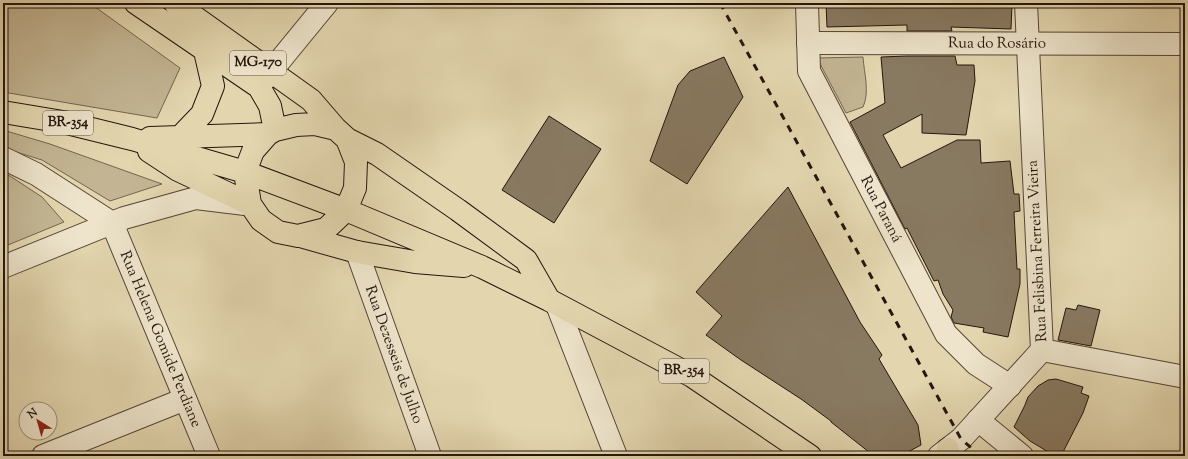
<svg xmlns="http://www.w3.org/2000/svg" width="1188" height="459" font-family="'Sorts Mill Goudy',serif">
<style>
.green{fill:#c3b593;stroke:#746550}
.building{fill:#887961;stroke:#25150d}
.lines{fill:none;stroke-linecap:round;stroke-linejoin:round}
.minor-casing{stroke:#544536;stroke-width:24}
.major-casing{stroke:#25150d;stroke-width:24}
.minor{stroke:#ede4cb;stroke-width:22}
.major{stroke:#e3d6af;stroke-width:22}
.rail{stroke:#25150d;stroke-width:3;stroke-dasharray:7 7;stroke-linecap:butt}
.labels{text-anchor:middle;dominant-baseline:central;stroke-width:4;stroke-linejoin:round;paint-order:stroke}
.shield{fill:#ede4cb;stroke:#615346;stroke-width:1}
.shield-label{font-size:14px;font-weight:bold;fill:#25150d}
.street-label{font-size:15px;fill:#25150d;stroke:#ede4cb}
</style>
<rect width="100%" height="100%" fill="#e3d6af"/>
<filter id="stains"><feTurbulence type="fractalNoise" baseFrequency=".005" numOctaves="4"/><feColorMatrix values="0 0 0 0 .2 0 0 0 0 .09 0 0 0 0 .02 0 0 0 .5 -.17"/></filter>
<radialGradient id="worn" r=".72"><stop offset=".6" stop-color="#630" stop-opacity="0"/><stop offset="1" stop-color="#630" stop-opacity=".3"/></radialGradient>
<path class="green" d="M 3,3 L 80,3 L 91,4 L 180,68 L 157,118 L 3,92 Z
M 863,57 C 864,73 870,92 863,107 L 846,113 L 817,58 Z
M 3,130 L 50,144 L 162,184 L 110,201 L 42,160 L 3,148 Z
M 3,174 L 10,176 L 42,197 L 64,222 L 3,247 Z"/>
<path class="building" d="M 826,3 L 1012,3 L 1011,29 L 951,27 L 952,31 L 907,31 L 907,25 L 827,27 Z
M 907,56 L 955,56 L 957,65 L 974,65 L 975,81 L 966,135 L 922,133 L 922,114 L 883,135 L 901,168 L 957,140 L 980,140 L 981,163 L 1010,161 L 1014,194 L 1019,194 L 1020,211 L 1014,212 L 1017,269 L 1020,269 L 1020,284 L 1008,337 L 983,332 L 984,328 L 954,323 L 951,317 L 953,310 L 943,294 L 938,280 L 934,281 L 907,228 L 905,229 L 850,122 L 885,103 L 881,57 Z
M 724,57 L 743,97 L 687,184 L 650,161 L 678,85 L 690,71 Z
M 549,116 L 601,149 L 554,223 L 502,190 Z
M 788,187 L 860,322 L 882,355 L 879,359 L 918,425 L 921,445 L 900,456 L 874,456 L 831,422 L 831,421 L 801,399 L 741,360 L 706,335 L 722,316 L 696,292 Z
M 1078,305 L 1100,310 L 1091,346 L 1058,340 L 1066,308 L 1076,310 Z
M 1056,379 L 1083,387 L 1081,393 L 1089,396 L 1083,413 L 1061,456 L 1055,456 L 1030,441 L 1014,427 L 1025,405 L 1028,397 L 1038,386 L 1048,380 Z"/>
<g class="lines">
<defs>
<g id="minor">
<path id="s1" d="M 807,3 L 809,71 L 946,334 L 976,364 L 1010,386"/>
<path id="s2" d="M 808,43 L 1185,44"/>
<path d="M 259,86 L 327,3"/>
<path id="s3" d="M 3,158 L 36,174 L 112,223 L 209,456"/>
<path id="s4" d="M 357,252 L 430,456"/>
<path d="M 3,267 L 124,218 L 196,198 L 245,204"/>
<path d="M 557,305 L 616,456"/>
<path d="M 1042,350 L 1185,377"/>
<path d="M 978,420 L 1022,456"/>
<path d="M 43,456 L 185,399"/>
<path d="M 939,456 L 961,439 L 1042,350 L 1026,3"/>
</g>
<path id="major" d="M 136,3 L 259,87 L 270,106 L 275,130
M 175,3 L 311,100 L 336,129
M 3,112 L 63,122 L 132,139 L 245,172 L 346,210 L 482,267 L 549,300 L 692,376 L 810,456
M 315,124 L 336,129 L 347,139 L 356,162 L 355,188 L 346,210 L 326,229 L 298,236 L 278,232 L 261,220 L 250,204 L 245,172 L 253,151 L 268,134 L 275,130 L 296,125 Z
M 180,137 L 202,114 L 213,86 L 205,51
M 150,138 L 268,134
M 347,139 L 377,154 L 458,210 L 526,260 L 549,300
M 149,151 L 178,170 L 250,204
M 300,236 L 357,252 L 415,262 L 464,266
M 947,456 L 948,449"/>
</defs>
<use href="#minor" class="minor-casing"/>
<use href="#major" class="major-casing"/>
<use href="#minor" class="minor"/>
<use href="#major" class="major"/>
<path class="rail" d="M 720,3 L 961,439 L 981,456"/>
</g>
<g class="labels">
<g class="shield">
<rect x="230" y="51" width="56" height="24" rx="3"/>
<rect x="43" y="111" width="50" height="24" rx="3"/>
<rect x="659" y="359" width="50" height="24" rx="3"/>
</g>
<g class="shield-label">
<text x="258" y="63">MG-170</text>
<text x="68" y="123">BR-354</text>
<text x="684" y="371">BR-354</text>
</g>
<g class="street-label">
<text stroke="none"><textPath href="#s2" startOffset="189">Rua do Rosário</textPath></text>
<text stroke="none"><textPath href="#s1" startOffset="224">Rua Paraná</textPath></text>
<text transform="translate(1038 251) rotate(-93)">Rua Felisbina Ferreira Vieira</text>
<text stroke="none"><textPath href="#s3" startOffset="253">Rua Helena Gomide Perdiane</textPath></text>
<text stroke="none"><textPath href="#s4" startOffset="109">Rua Dezesseis de Julho</textPath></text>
</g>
</g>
<rect width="1188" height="459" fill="none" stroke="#e3d6af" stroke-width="16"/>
<rect x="4" y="4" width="1180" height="451" fill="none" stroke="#25150d" stroke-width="2"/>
<rect x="8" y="8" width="1172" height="443" fill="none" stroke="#25150d"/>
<g transform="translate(38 421) rotate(323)"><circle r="19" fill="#ede4cb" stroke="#9d917f"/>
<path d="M0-3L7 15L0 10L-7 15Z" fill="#8f2418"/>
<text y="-6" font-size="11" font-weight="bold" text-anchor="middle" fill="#25150d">N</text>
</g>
<rect width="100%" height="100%" filter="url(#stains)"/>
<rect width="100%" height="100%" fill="url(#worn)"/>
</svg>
